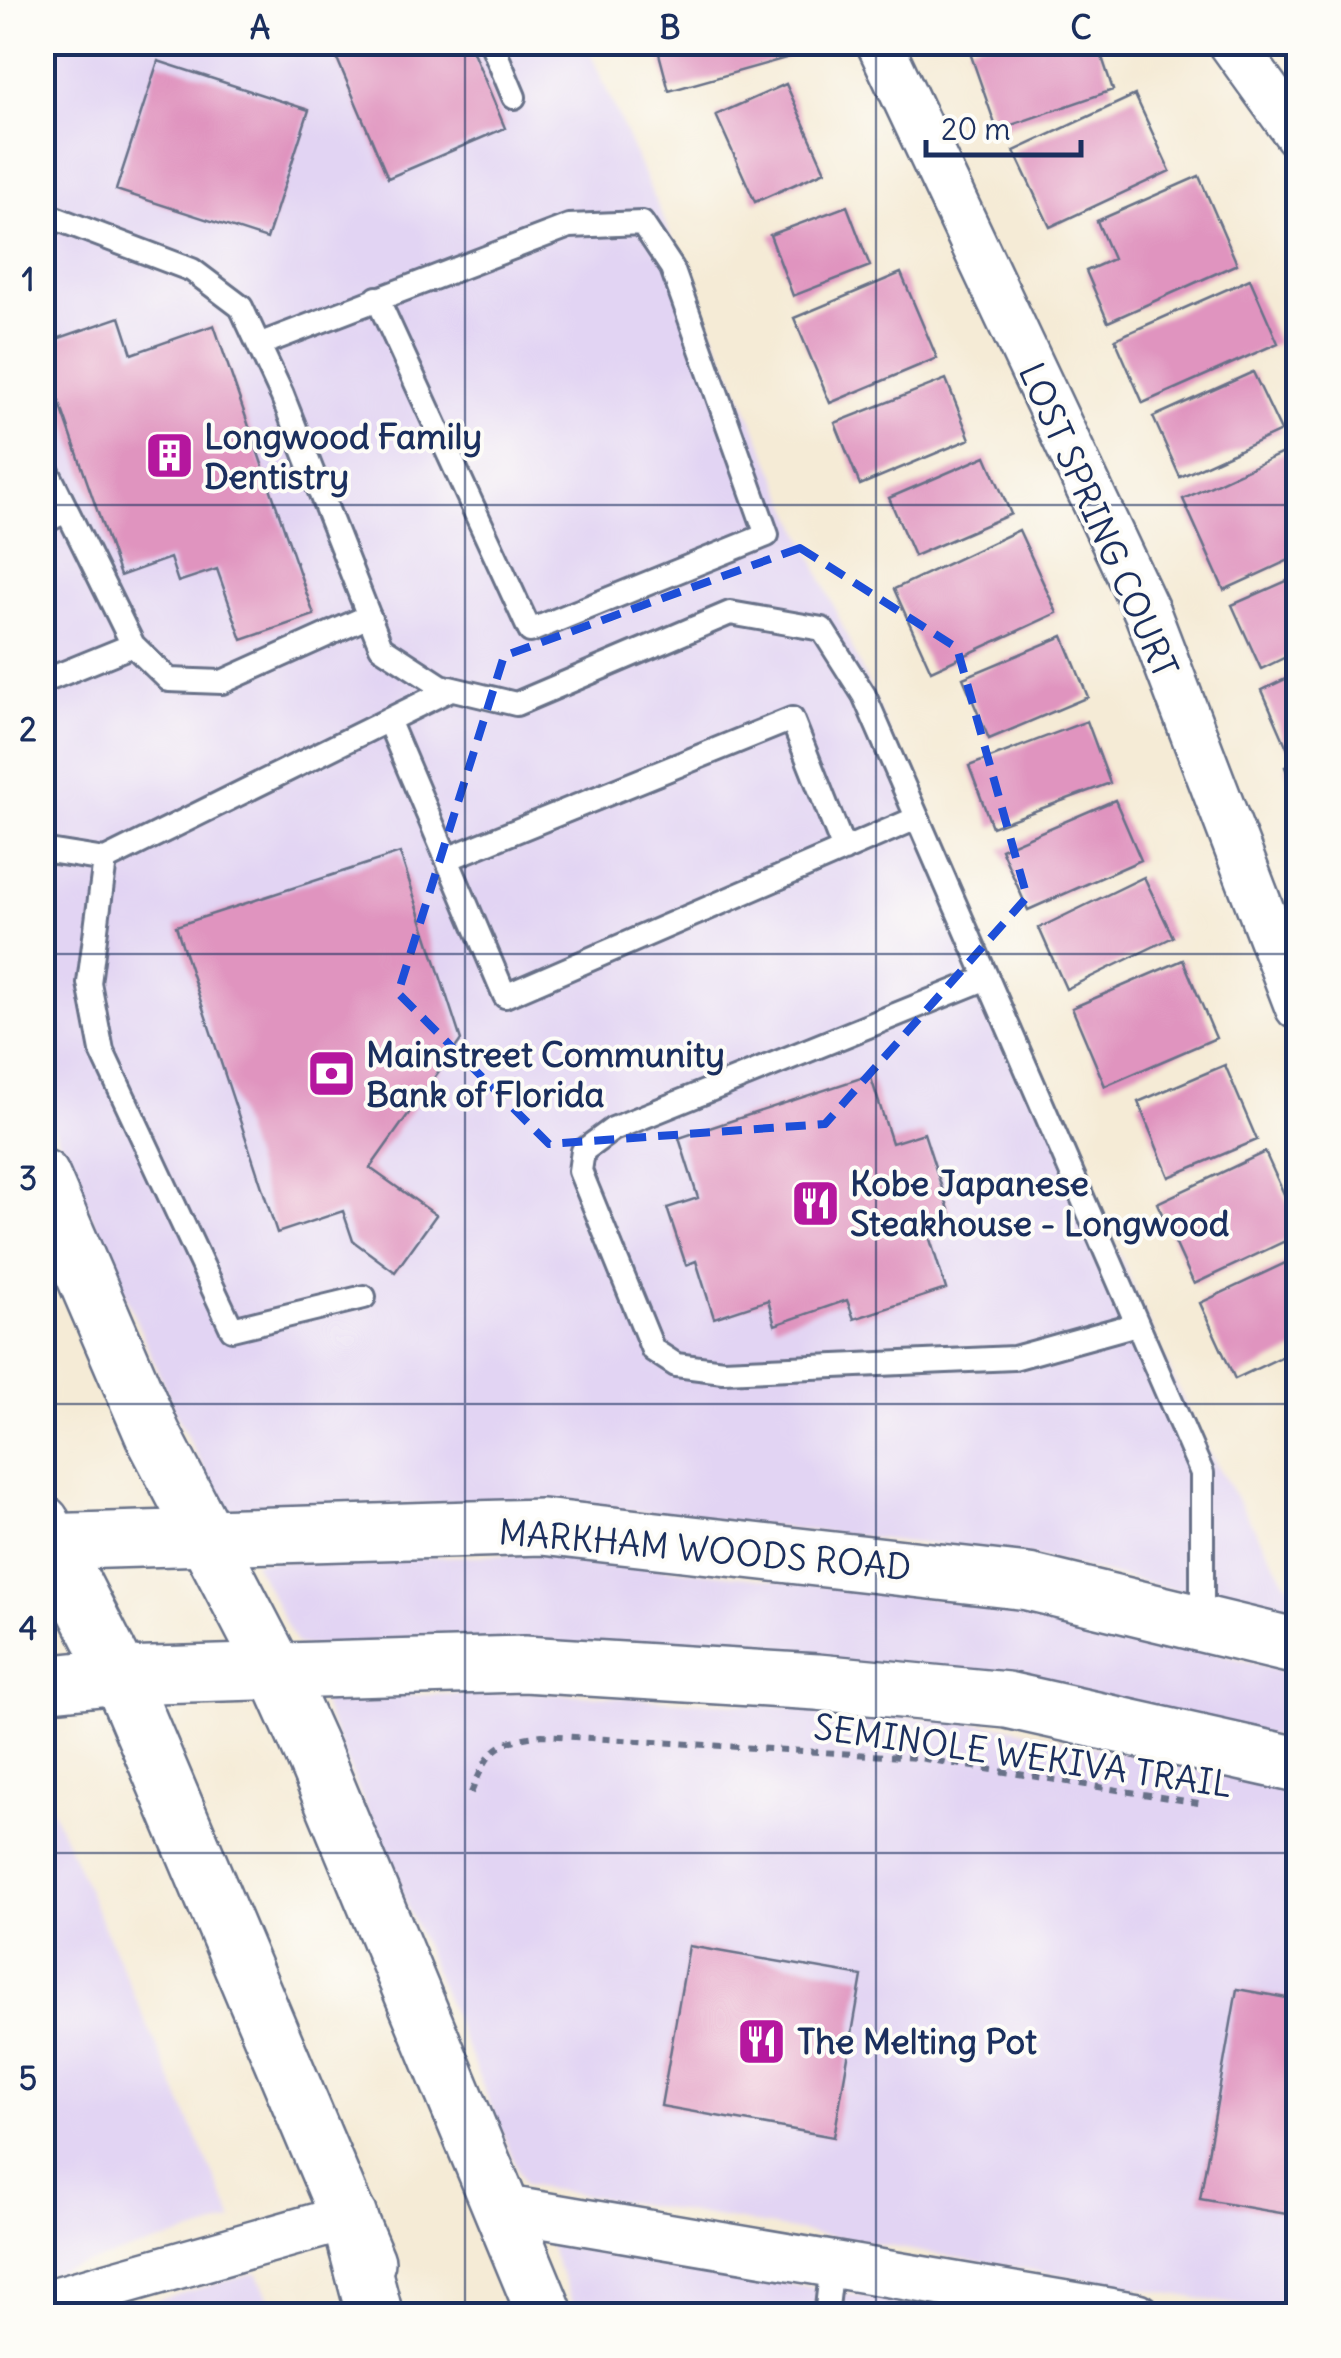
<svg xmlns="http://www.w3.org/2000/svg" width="1341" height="2358" font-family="Delius,sans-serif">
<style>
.built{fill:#e2d4f3}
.building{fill:#e094bf}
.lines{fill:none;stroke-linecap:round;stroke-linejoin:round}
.lane-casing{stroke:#677188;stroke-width:28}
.street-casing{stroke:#677188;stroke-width:50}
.secondary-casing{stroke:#677188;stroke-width:60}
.primary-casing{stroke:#677188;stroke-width:60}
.highway-casing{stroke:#677188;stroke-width:60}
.path{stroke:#677188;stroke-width:6;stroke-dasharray:8 8;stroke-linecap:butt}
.lane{stroke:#fff;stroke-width:22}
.street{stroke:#fff;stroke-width:45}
.secondary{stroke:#fff;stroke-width:55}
.primary{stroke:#fff;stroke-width:55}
.highway{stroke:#fff;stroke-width:55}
.marked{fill:none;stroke:#1d4ed8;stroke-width:8;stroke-dasharray:20 12;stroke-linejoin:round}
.grid{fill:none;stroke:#1b2f5e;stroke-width:2.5;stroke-opacity:0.55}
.labels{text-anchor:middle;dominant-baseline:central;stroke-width:8;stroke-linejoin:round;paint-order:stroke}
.poi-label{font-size:35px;font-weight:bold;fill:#1b2f5e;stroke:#fdfcf7;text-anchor:start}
.street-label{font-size:35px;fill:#1b2f5e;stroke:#fdfcf7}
.neatline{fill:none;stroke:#1b2f5e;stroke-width:4}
.grid-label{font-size:32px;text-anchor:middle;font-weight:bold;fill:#1b2f5e}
</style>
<rect width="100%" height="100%" fill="#fdfcf7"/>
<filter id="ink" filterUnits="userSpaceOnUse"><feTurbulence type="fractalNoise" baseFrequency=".01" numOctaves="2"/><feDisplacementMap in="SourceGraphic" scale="20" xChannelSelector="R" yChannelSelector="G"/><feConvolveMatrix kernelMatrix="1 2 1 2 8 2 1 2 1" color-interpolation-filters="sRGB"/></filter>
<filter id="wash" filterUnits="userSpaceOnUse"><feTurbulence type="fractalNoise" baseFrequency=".0048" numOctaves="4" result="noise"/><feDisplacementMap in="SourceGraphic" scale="40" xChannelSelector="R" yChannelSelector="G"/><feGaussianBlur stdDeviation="2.25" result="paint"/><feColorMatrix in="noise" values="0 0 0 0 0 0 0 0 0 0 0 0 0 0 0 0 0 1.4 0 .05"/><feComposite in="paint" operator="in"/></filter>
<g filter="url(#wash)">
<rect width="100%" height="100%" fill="#f5ebd6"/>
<path class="built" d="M 42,43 L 586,43 L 1196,1430 L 1298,1602 L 1298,1619 L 1032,1556 L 544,1501 L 226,1510 L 181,1425 L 43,1103 Z
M 541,1554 L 1024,1608 L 1196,1647 L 1298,1675 L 1298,1738 L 297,1645 L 254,1562 Z
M 526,1692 L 816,1708 L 1003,1726 L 1298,1792 L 1298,2315 L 524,2185 L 320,1698 Z
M 43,1789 L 234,2221 L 43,2276 L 42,2276 Z
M 548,2243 L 979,2315 L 578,2315 Z
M 257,2272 L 276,2315 L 104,2315 Z"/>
<g id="blocks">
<path class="building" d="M 330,42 L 469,42 L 505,128 L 388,178 Z
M 656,42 L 786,42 L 790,57 L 669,91 Z
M 981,42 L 1097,42 L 1113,90 L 997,130 L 968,47 Z
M 158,61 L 309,110 L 267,239 L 116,190 Z
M 786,84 L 825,171 L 755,202 L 716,115 Z
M 1135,95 L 1170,171 L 1050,227 L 1014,151 Z
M 1199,176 L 1237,264 L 1108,322 L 1086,271 L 1113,259 L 1097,221 Z
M 847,206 L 870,266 L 793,296 L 770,235 Z
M 901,273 L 937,358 L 830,403 L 794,318 Z
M 1250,279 L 1278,343 L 1143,403 L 1115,339 Z
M 120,317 L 132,354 L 214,325 L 314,615 L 242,640 L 217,569 L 178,582 L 170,558 L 120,576 L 42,352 L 42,344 Z
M 1253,372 L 1281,431 L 1180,477 L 1153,417 Z
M 946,379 L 970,439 L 860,485 L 835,423 Z
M 1298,446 L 1298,556 L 1224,590 L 1183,499 Z
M 986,456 L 1011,514 L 914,556 L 889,498 Z
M 1019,530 L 1057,613 L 931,671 L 894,589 Z
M 1298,576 L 1298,651 L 1261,669 L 1232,605 Z
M 1063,636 L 1088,697 L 989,739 L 963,678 Z
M 1298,673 L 1298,746 L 1288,750 L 1262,690 Z
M 1087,721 L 1110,783 L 992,827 L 969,766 Z
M 1298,762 L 1298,800 L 1285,767 Z
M 1115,800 L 1141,860 L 1028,910 L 1001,849 Z
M 400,853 L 461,1040 L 370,1168 L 436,1215 L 395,1272 L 353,1241 L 343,1211 L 277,1233 L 176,926 Z
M 1144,877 L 1173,937 L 1066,989 L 1039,928 Z
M 1183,960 L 1216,1038 L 1105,1086 L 1072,1008 Z
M 1225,1065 L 1257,1140 L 1169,1177 L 1138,1102 Z
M 870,1075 L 892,1143 L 924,1133 L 954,1225 L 928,1233 L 946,1289 L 854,1319 L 847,1300 L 775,1325 L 768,1300 L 714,1318 L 696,1261 L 686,1265 L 667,1208 L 698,1198 L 679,1138 Z
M 1265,1152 L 1298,1225 L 1298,1235 L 1194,1284 L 1157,1203 Z
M 1298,1257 L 1298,1349 L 1235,1379 L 1200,1303 Z
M 689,1946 L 862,1976 L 834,2137 L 661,2106 Z
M 1237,1989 L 1298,2000 L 1298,2216 L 1200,2199 Z"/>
</g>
</g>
<g filter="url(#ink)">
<use href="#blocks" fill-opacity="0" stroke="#677188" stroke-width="2.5"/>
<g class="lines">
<defs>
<path id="lane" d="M 491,42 L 514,97
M 42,213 L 192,270 L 241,307 L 282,395 L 381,647 L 441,686 L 516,704 L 730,613 L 822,629 L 864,695 L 1202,1473 L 1202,1621
M 261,344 L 569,226 L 642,223 L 672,268 L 767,535 L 530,631 L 377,298
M 42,460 L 133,645 L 169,680 L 222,682 L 369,616
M 42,523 L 66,511
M 42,682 L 133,645
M 388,720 L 505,996 L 917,818
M 42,850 L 105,860
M 447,859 L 792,719 L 844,850
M 987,978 L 613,1129 L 583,1151 L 580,1171 L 653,1350 L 676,1365 L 723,1371 L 1014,1358 L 1137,1324
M 364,1297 L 232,1329 L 102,1051 L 89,983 L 105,860 L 451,689
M 826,2316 L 832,2265"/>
<path id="street" d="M 879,42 L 1147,612 L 1298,1007
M 1231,42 L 1298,135
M 501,2208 L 1137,2316
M 42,2304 L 349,2217"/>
<path id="secondary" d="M 42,1542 L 542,1527 L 1028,1582 L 1298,1647
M 42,1684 L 120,1676 L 524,1664 L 817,1682 L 1007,1700 L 1298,1765"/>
<path id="primary" d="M 42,1177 L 153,1435 L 277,1673 L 312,1751 L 546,2316
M 42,1523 L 120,1676 L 367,2262"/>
<path id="highway" d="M 349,2217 L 375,2316"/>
</defs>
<use href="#lane" class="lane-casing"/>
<use href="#street" class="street-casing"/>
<use href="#secondary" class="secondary-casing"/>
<use href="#primary" class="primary-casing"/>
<use href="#highway" class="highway-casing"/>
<path class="path" d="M 471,1793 C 490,1749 493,1742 542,1735 L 918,1758 L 1205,1804"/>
<use href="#lane" class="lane"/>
<use href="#street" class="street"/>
<use href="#secondary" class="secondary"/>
<use href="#primary" class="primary"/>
<use href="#highway" class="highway"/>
</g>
</g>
<path class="marked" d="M 800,548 L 957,648 L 1027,897 L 825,1124 L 549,1144 L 398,993 L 504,656 Z"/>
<path class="grid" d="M 465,42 L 465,2316M 876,42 L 876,2316M 42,505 L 1298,505M 42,954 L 1298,954M 42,1404 L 1298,1404M 42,1853 L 1298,1853"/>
<defs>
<symbol id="building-square" viewBox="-11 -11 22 22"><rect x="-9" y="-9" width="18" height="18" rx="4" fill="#b5179e" stroke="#fdfcf7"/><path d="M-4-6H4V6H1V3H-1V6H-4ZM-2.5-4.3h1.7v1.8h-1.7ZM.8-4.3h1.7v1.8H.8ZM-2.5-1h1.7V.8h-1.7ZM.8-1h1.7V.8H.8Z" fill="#fff"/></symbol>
<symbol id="bank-square" viewBox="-11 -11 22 22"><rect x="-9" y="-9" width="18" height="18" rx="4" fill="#b5179e" stroke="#fdfcf7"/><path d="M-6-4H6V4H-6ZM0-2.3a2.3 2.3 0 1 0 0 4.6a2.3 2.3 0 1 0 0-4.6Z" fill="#fff"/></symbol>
<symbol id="restaurant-square" viewBox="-11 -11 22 22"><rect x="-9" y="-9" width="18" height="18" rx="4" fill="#b5179e" stroke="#fdfcf7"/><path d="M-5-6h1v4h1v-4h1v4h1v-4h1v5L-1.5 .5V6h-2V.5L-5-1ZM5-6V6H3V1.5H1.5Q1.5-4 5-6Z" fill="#fff"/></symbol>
</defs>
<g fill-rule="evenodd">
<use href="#building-square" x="142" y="428" width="55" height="55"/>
<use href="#bank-square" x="304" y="1046" width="55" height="55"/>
<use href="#restaurant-square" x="788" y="1176" width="55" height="55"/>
<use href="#restaurant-square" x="734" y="2014" width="55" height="55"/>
</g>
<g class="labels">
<g class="poi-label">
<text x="204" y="436">Longwood Family<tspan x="204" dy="40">Dentistry</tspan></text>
<text x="366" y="1054">Mainstreet Community<tspan x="366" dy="40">Bank of Florida</tspan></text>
<text x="850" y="1183">Kobe Japanese<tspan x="850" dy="40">Steakhouse - Longwood</tspan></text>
<text x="797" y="2041">The Melting Pot</text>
</g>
<g class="street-label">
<text transform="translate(1099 520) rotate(66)">LOST SPRING COURT</text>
<text transform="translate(705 1549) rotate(5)">MARKHAM WOODS ROAD</text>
<text transform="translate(1023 1755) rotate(8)">SEMINOLE WEKIVA TRAIL</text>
</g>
</g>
<rect width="1341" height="2358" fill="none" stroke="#fdfcf7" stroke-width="110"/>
<path d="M926 140v15h155v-15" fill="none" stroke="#1b2f5e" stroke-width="5"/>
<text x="941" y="140" font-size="30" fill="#1b2f5e" stroke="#fdfcf7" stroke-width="8" paint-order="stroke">20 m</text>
<rect x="55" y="55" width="1231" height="2248" class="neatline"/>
<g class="grid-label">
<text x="260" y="39">A</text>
<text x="670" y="39">B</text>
<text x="1081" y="39">C</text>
<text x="28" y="291">1</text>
<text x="28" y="741">2</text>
<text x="28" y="1190">3</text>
<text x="28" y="1640">4</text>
<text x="28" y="2090">5</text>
</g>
</svg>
